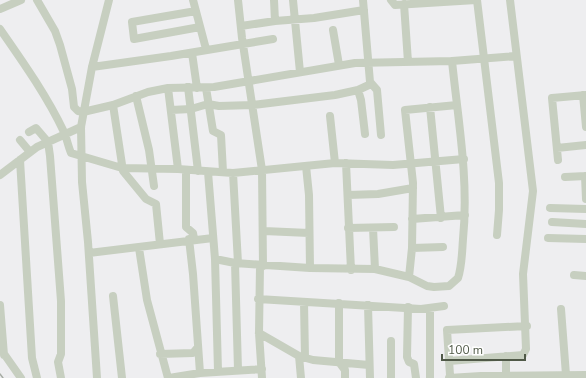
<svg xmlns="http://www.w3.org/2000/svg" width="586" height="378" font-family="'Nunito Sans',sans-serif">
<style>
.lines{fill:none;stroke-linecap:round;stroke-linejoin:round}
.minor{stroke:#c7cfc0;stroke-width:8}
.rail{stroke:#a7aca4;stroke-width:1.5}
</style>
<rect width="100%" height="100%" fill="#eeeef0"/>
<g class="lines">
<path class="minor" d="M 37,0 L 55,31 L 60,45 L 72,89 L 74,107 L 78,111 L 83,112 L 113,105 L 148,92 L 168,88 L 214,87 L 355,63 L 452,61 L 516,56
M 193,0 L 206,49
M 238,0 L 242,38 L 262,170 L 263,266
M 274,0 L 275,21
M 293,0 L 300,72
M 363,0 L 370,82 L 377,90 L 381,135
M 391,0 L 395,5 L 476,0
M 477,0 L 499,183 L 499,210 L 497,235
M 404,4 L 408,62
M 0,9 L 21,0
M 196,11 L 132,22 L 134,39 L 200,27
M 241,26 L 275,21 L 314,18 L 364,10
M 0,29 C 23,62 47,96 64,132 C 67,139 68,146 71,153 L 122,168 L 178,169 L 233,173 L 335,163 L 393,165 L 464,159
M 333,30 L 339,65
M 192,53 L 197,88
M 92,67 L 171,56 L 273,39
M 188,87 L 198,171
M 168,88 L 178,169
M 206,88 L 213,131 L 221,135 L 223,172
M 358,90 L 361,100 L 365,134
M 583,95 L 586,127
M 136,96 L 149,150 L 154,186
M 113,105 L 123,171 L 146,199 L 156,204 L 160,244
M 430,107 L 441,218
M 171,110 L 191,109 L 208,104 L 219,106 L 253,105 L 335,95 L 358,90 L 371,84
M 330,116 L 335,163
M 29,132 L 36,128 L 48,142 L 50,156 L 61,301 L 61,354 L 58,362 L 61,378
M 20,140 L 30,152
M 557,148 L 586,145
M 20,160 L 32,358 L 37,378
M 558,160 L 552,98 L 586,95
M 346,163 L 351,270
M 306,166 L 309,195 L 310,268
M 186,170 L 186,227 L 193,233 L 194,239
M 208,172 L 215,259 L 235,263
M 233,173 L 238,263
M 0,175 L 37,147 L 81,127
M 585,176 L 586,199
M 565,177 L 586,176
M 348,195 L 378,194 L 413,188
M 550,208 L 586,209
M 412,219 L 465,215
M 552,222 L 586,224
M 348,228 L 394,227
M 373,228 L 375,269
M 264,231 L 309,233
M 548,238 L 586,239
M 189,239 L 193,274 L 200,373
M 139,248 L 147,300 L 168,378
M 412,248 L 443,247
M 89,253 L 213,238
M 215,259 L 218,371
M 260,266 L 259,333 L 262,378
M 574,275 L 586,276
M 409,277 L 412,248 L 413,183 L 405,110 L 457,105
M 113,296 L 122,378
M 258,299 L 421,309 L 444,306
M 304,302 L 305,358
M 339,303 L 339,362 L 345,370 L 345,378
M 0,305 L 4,355
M 368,305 L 370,378
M 408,307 L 407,357 L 409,362 L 414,364 L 416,378
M 430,309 L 430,378
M 561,309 L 566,375
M 259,333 L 299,356 L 313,360 L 369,365
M 2,351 L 21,378
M 160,354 L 193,353 L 198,347
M 299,356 L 301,378
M 449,361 L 523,355 L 526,349 L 523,274 L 533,191 L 510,0
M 238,370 L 235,263 L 310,268 L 375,269 L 409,277 L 427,286 L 434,287 L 449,286 L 458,278 C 462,266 462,252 463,239 C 469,179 458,120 452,61
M 97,378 L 88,242 L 82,182 L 81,127 L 92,67 L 109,0
M 169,378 L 200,373 L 262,369
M 391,378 L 391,341
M 449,378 L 481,376 L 586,375
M 452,378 L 450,375 L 447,330 L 527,326
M 506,378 L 506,356"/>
<path class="rail" d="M 0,374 L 3,378"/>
</g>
<path d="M442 354v6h83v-6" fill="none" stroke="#505948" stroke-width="2"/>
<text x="448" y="354" font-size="12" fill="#505948" stroke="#ffffff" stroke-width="3" paint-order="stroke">100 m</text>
</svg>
